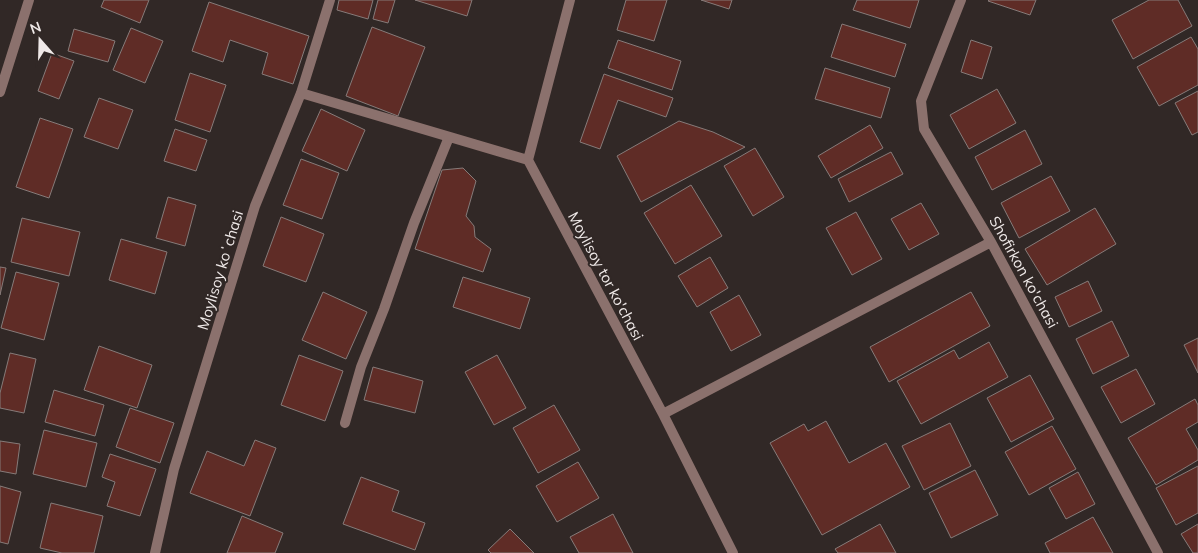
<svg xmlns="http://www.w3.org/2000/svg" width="1198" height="553" font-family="Mulish,sans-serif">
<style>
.building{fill:#5f2c26;stroke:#867b79}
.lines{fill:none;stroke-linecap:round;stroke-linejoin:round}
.street{stroke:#8b716d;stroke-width:10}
.labels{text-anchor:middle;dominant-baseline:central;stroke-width:4;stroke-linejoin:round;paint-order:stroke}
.street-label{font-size:15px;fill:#efe9e8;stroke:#312826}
</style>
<rect width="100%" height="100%" fill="#312826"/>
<path class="building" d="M 104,0 L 149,0 L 140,23 L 101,7 Z
M 339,0 L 373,0 L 368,19 L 337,10 Z
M 378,0 L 395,0 L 388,23 L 373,19 Z
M 415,0 L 472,0 L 467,16 Z
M 626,0 L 667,0 L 654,41 L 617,30 Z
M 701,0 L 732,0 L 729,9 Z
M 857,0 L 919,0 L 910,28 L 853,10 Z
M 989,0 L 1036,0 L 1030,15 L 988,1 Z
M 1149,0 L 1178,0 L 1192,26 L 1133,59 L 1112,20 Z
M 209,2 L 309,36 L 293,84 L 262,74 L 268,53 L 230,40 L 223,62 L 192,51 Z
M 842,24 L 906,44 L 895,77 L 831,57 Z
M 372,27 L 425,47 L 398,116 L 346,96 Z
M 131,28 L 163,41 L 145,83 L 113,70 Z
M 74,29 L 115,41 L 108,62 L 68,51 Z
M 1191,37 L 1198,49 L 1198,85 L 1159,106 L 1137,67 Z
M 618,40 L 681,61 L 672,90 L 608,68 Z
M 971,40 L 992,47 L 982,79 L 961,72 Z
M 52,53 L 74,61 L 59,99 L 38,91 Z
M 825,68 L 890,88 L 881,118 L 815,99 Z
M 190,73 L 226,85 L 210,132 L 175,120 Z
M 604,74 L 673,98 L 666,117 L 618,100 L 600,149 L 580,142 Z
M 997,89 L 1016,123 L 969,149 L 950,115 Z
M 1198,91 L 1198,132 L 1192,135 L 1175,103 Z
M 99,98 L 133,110 L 118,149 L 84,137 Z
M 321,109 L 365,130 L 347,171 L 302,151 Z
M 40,118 L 73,129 L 49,198 L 16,187 Z
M 679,121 L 713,132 L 745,147 L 641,202 L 617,156 Z
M 870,125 L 883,148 L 831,178 L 818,156 Z
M 175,129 L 207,140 L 196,171 L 164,161 Z
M 1025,130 L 1042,164 L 992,190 L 975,157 Z
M 755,148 L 784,197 L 753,216 L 724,166 Z
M 891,152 L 903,174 L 849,202 L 838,179 Z
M 301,159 L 339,173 L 322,219 L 283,205 Z
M 463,168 L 476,181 L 466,216 L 474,226 L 475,237 L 491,249 L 483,272 L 415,249 L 442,170 Z
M 1051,176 L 1070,211 L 1019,238 L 1001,203 Z
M 691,185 L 722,236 L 675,264 L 644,213 Z
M 168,197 L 196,205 L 185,246 L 156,238 Z
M 921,203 L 939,234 L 909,250 L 891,219 Z
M 1095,208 L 1116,244 L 1047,285 L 1025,249 Z
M 856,212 L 882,259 L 852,275 L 826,228 Z
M 281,217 L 324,234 L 306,282 L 263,266 Z
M 22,218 L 80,232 L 69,276 L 11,262 Z
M 121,239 L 167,252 L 155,294 L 109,280 Z
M 710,257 L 728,288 L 697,307 L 678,276 Z
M 0,267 L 6,268 L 0,295 Z
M 16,272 L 59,283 L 44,340 L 1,328 Z
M 463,277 L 530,298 L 520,329 L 453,307 Z
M 1088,281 L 1102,311 L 1069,327 L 1055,297 Z
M 323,292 L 367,312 L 346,359 L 302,340 Z
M 971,292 L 990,326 L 889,382 L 870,347 Z
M 739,295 L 761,335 L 731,351 L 710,312 Z
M 1112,321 L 1129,356 L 1093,374 L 1076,339 Z
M 1198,338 L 1198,373 L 1184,345 Z
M 989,342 L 1008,377 L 921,424 L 897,381 L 954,350 L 959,359 Z
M 99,346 L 152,365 L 137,408 L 84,390 Z
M 10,353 L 36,359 L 24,413 L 0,408 L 0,393 Z
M 299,355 L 343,371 L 325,421 L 281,405 Z
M 497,355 L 526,408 L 494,425 L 465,372 Z
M 373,367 L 423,381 L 415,413 L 364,400 Z
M 1136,369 L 1155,404 L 1121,423 L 1101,387 Z
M 1030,375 L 1054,419 L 1011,442 L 987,398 Z
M 54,390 L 104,405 L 95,436 L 45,422 Z
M 1195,399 L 1198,405 L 1198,422 L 1186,429 L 1198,450 L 1198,460 L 1156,485 L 1128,438 Z
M 554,405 L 580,450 L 538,473 L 513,428 Z
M 130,408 L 174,423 L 160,463 L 116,447 Z
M 826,421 L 849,463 L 886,443 L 910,487 L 822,535 L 770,443 L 804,424 L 808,431 Z
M 950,423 L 971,466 L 924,490 L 902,446 Z
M 1052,426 L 1076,469 L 1029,495 L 1005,452 Z
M 44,430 L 97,443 L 86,487 L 33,474 Z
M 255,440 L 276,448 L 250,516 L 190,493 L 207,451 L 244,466 Z
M 0,441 L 20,444 L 16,474 L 0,471 Z
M 110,454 L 156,469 L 140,516 L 107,506 L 115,482 L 102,477 Z
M 578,462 L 599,498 L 557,522 L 536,486 Z
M 1198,466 L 1198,513 L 1176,525 L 1156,488 Z
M 975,470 L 998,515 L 951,538 L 929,493 Z
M 1078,472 L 1095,504 L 1066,519 L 1049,488 Z
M 361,477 L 399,491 L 392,511 L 425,523 L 415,550 L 343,524 Z
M 0,486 L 21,492 L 8,544 L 0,542 Z
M 51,503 L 103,516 L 94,553 L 62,553 L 40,548 Z
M 613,514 L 633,553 L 579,553 L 570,537 Z
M 242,516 L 283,533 L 275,553 L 227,553 Z
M 1093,517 L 1113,553 L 1050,553 L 1045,543 Z
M 880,524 L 896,553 L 838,553 L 835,549 Z
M 1198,524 L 1198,553 L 1193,553 L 1181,534 Z
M 510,529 L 534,553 L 491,553 L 488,550 Z"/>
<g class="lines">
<path class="street" d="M 570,0 L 528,160 L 663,414 L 733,553
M 961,0 L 921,101 L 924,129 L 991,242 L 1158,553
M 0,92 L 29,0
M 301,93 L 528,160
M 663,414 L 991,242
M 345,423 L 361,367 L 384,309 L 414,223 L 449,137
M 155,553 L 174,469 L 255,206 L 301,93 L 330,0"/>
</g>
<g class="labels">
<g class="street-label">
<text transform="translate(220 270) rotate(-73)">Moylisoy koʻchasi</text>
<text transform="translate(1024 272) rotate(61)">Shofirkon ko'chasi</text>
<text transform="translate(606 276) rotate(62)">Moylisoy tor ko'chasi</text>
</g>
</g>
<g transform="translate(40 40) rotate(340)" stroke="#312826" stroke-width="4" paint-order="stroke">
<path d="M0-4L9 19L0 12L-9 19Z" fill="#efe9e8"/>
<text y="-8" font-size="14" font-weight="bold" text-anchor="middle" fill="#efe9e8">N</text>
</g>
</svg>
